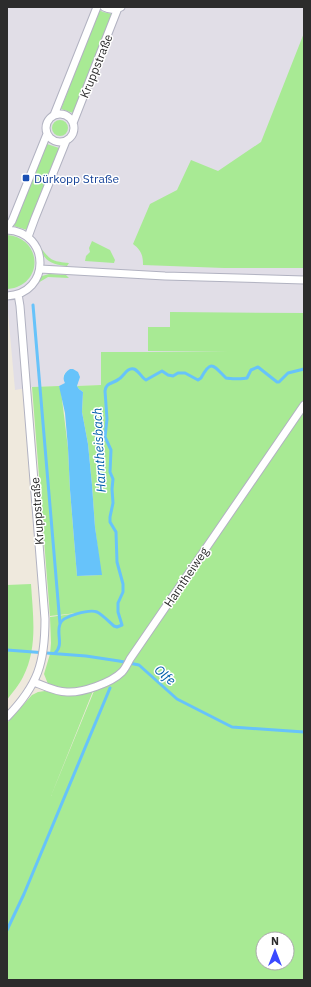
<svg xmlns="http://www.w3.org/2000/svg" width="311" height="987" font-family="'IBM Plex Sans',sans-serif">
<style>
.industrial{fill:#e1dee7}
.green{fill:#a8ea94;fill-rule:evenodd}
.water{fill:#67c3fa}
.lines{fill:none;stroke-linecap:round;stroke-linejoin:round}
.stream{stroke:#67c3fa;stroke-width:3}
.minor-casing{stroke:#b1b2c1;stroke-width:9}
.minor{stroke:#fff;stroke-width:7}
.transit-dot{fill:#1a4fb4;stroke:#fff;stroke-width:1.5}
.labels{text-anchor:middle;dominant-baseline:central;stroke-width:3;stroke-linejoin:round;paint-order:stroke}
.street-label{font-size:12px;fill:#2c2c2c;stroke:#fff}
.transit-label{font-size:12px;fill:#164399;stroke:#fff;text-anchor:start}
.water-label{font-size:13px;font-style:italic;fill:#005eab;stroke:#fff}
</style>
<rect width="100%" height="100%" fill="#efe9dd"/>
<path class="industrial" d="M 7,7 L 304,7 L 304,352 L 102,352 L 101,385 L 77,386 L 79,380 L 73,369 L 70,369 L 64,374 L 63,377 L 66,383 L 59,386 L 32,387 L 15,390 L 7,301 Z"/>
<path class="green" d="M 99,10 L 103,12 L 112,14 L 73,113 L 61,109 Z
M 304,33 L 304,268 L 224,268 L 143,265 C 143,255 141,250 133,244 L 150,204 L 177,190 L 191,160 L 218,171 L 261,142 Z
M52 128a8 8 0 1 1 16 0a8 8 0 1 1-16 0Z
M 47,144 L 59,148 L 27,230 L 14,226 Z
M 7,235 C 43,238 44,285 8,289 Z
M 92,241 L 110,250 L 115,260 L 114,263 L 85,261 L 86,256 L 90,252 L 89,248 Z
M 37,244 C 51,259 48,261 69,263 L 67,266 C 49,264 45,261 37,244 Z
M 49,274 L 66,275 L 69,278 L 48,277 L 38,283 L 37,281 L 42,276 Z
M 170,312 L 304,313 L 304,980 L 7,980 L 7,723 L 32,695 L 38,692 L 45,691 L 64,695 L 93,691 L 51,796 L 94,691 L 92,685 L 67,689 L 48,684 L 44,674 L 50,654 L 51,643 L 50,617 L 86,612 L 50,616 L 32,387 L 59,386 L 61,391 L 68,448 L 70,490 L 77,576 L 101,575 L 95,527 L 92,485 L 88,444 L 82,412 L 83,392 L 79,389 L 77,386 L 101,385 L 101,352 L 228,352 L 148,351 L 148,327 L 170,327 ZM 263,939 L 287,939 L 287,963 L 263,963 Z
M 31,584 C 33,616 38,648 23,677 C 19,685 12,693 7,700 L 7,585 Z"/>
<path class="water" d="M 70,369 L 73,369 L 78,372 L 80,377 L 77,386 L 79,389 L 83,392 L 82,412 L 88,444 L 92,485 L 95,527 L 102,575 L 77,576 L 70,490 L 68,448 L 65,413 L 59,386 L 65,383 C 62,377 64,373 70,369 Z"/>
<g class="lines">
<path class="stream" d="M 33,305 L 60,624
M 7,650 L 86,656 L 119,661 L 139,665 L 177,699 L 232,727 L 304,732
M 55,653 C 64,645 56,634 60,624 C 62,616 90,609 97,612 C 103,615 109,622 114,626 L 117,627 L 122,625 L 118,612 L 118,603 L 123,592 L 123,584 L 117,562 L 116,532 L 110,522 L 110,517 L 113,503 L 112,489 L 113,479 L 110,472 L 111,450 L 105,437 L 107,419 L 105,391 C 106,382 113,384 119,379 C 124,376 127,367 134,369 C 139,371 142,378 146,380 L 162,371 L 168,375 L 173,376 L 178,373 L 185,373 L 198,380 L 201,378 C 211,359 213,365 226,378 C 230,379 244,379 247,378 L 251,370 L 258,367 L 277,382 L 279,382 L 288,373 L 304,369
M 7,930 L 24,894 L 110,688"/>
<defs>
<path id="minor" d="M 104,7 C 110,10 115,11 121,7
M46 128a14 14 0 1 1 28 0a14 14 0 1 1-28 0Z
M 54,115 L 97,7
M 73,123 L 118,8
M 7,228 L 12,221 L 47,134
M 7,230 C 51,232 51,294 7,296
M 28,237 L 35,218 L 66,141
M 40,269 L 165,276 L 304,280
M 34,682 C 44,686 56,692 67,692 C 82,693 111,683 122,672 C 125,669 128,663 130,659 L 304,405
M 7,717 C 38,685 45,663 45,619 L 20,306 L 18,294"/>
</defs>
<use href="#minor" class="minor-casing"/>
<use href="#minor" class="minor"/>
</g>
<rect class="transit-dot" x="22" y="174" width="8" height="8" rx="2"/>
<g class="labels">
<g class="street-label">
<text transform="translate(96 66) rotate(-68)">Kruppstraße</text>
<text transform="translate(37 511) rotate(-94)">Kruppstraße</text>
<text transform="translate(186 577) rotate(-56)">Harntheiweg</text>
</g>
<g class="transit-label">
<text x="34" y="178">Dürkopp Straße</text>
</g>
<g class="water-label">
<text transform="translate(99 450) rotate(-93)">Harntheisbach</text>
<text transform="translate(165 675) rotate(41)">Olfe</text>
</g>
</g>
<rect width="311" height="987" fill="none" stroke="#2c2c2c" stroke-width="16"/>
<g transform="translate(275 951)"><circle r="19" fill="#ffffff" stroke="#ababab"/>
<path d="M0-3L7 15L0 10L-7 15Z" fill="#3a49ff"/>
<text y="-6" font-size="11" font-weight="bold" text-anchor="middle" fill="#2c2c2c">N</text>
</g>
</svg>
